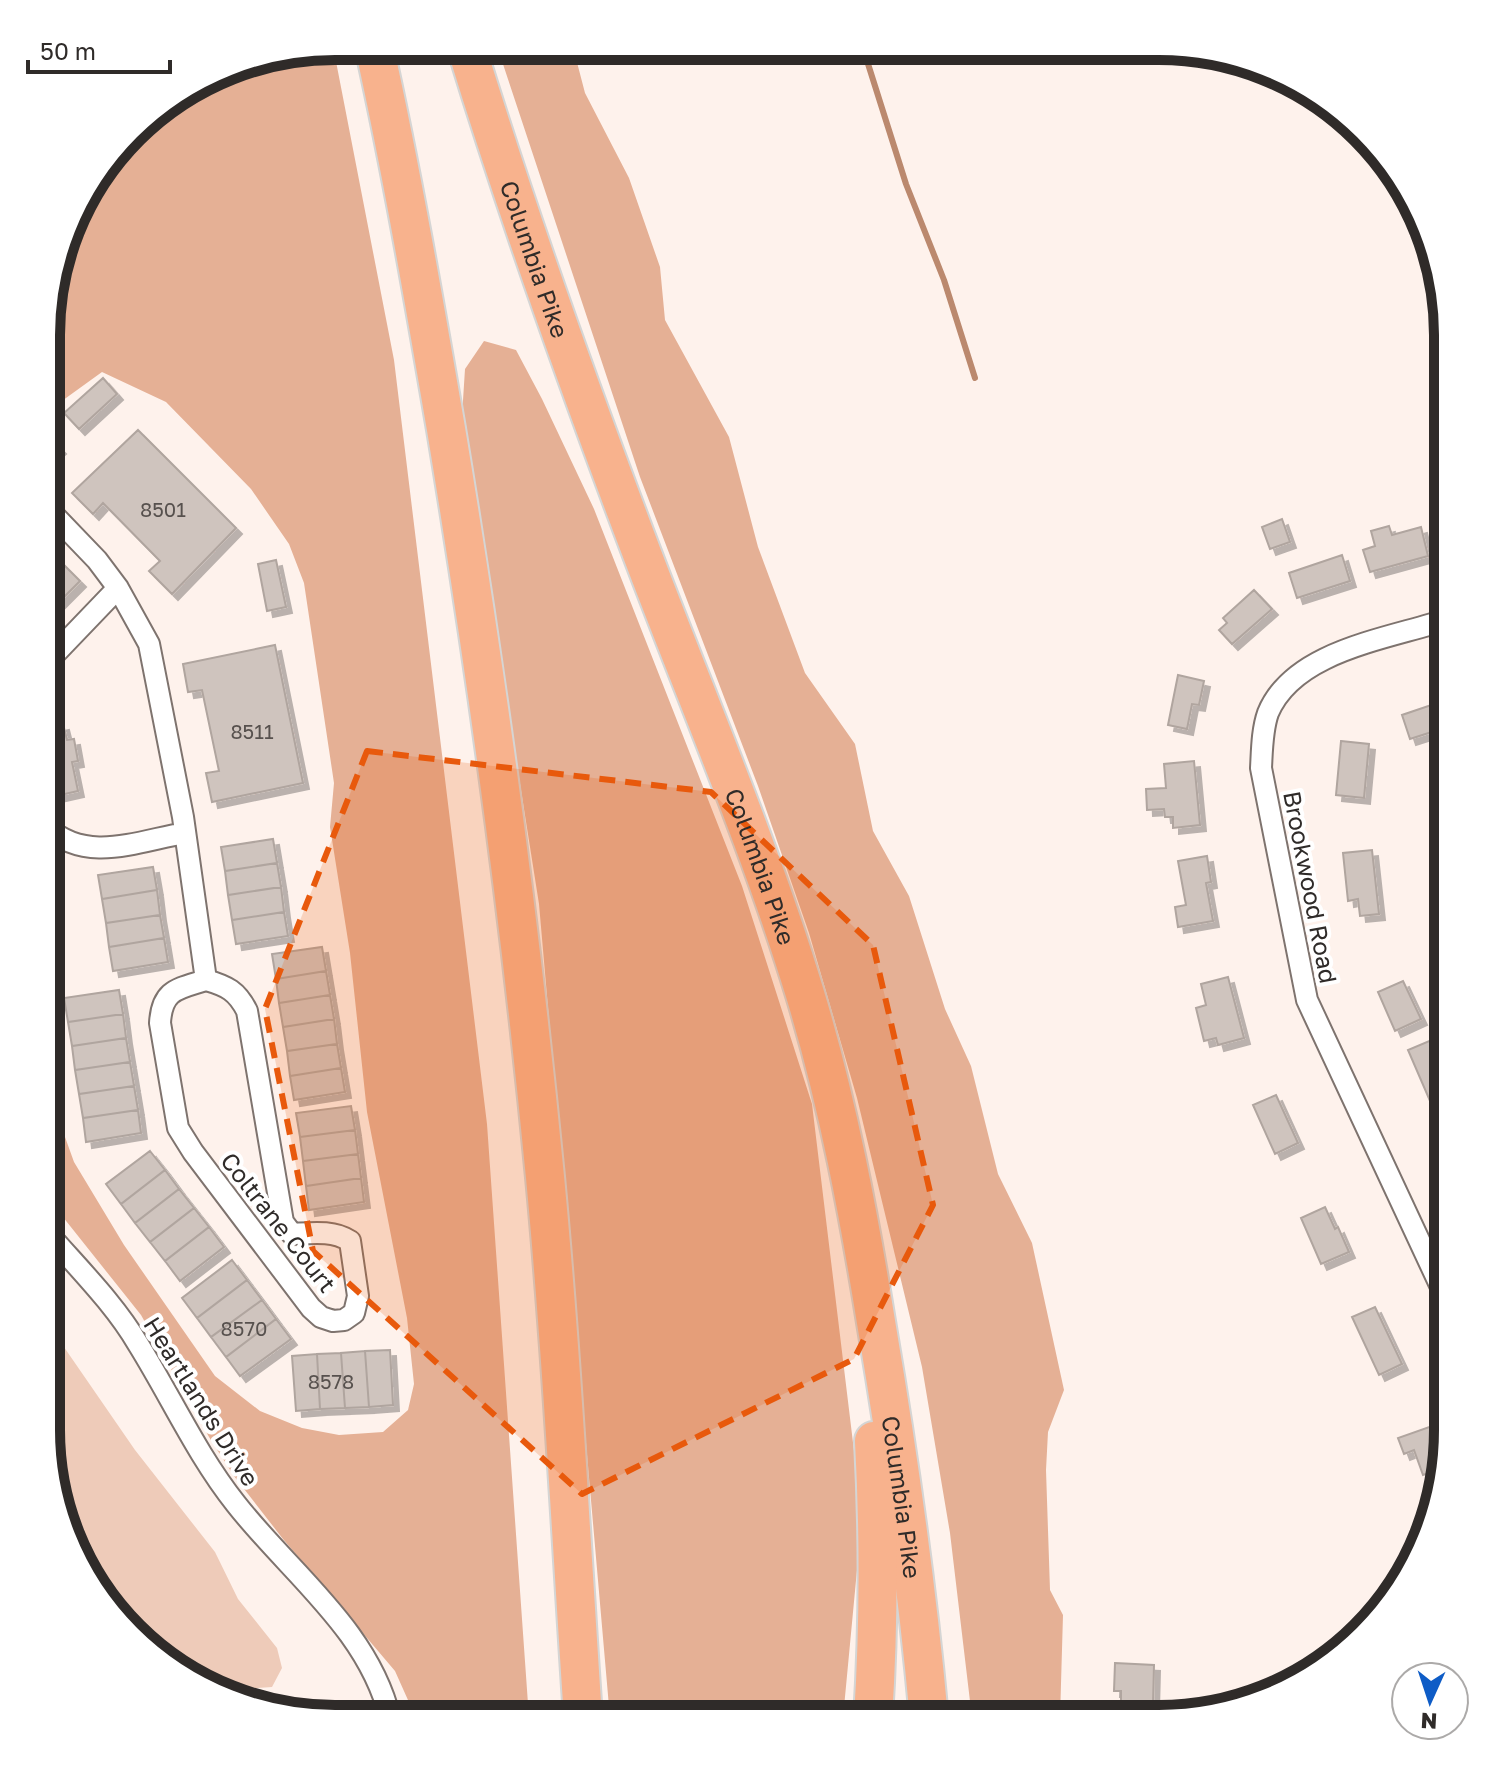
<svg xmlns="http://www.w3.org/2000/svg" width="1494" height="1765" font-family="'Golos Text',sans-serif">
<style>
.green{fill:#eecbb9}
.forest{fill:#e5b095}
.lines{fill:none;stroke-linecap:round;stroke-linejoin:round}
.stream{stroke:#bb896e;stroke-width:6}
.building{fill:#cfc4be;stroke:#b0a59f;stroke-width:2;filter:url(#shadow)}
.street-casing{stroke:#7e736e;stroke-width:24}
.highway-casing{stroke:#d5d5d4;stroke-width:42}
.street{stroke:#fff;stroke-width:20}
.highway{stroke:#f8b28d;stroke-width:38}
.marked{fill:#e8590c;fill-opacity:0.2;stroke:#e8590c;stroke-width:6;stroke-dasharray:16 10;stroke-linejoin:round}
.labels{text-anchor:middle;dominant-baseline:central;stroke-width:8;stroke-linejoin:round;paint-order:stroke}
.number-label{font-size:20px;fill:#57514e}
.street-label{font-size:24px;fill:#2f2b29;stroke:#fff}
.rim{fill:none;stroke:#2f2b29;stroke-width:10}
</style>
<defs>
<filter id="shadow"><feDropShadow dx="6" dy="6" stdDeviation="0" flood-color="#0004"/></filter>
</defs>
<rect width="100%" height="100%" fill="#fef2ec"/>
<path class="green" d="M 46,1321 L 135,1450 L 215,1552 L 238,1599 L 277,1648 L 282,1668 L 272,1687 L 231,1690 L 175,1671 L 85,1575 L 46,1431 Z"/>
<path class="forest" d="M 333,46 L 394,360 L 487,1124 L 529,1718 L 411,1718 L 412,1709 L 395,1671 L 283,1539 L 234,1476 L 209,1437 L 141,1315 L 47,1197 L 47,1087 L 74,1162 L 124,1245 L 215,1376 L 260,1411 L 302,1428 L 339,1435 L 383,1432 L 408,1410 L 414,1384 L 407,1318 L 367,1112 L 350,953 L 330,827 L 334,783 L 304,583 L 289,544 L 251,489 L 166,402 L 102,372 L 48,411 L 51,289 L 84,191 L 145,117 L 242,61 Z
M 497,46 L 573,47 L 585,93 L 629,178 L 660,267 L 665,320 L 729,437 L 758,547 L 805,673 L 855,744 L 873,831 L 909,896 L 945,1009 L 971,1066 L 998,1174 L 1032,1243 L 1064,1390 L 1048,1432 L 1046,1470 L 1050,1590 L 1063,1615 L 1060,1718 L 972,1718 L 950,1533 L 922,1367 L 857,1098 L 809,933 L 758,786 L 640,477 Z
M 484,341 L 516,350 L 542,399 L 594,509 L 742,886 L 812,1104 L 862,1517 L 843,1718 L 610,1718 L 539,904 L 462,416 L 465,369 Z"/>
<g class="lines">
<path class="stream" d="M 863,48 L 906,184 L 944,280 L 975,378"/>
</g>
<path class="building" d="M 103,378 L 117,394 L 79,429 L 64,413 Z
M 138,430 L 236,528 L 172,594 L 149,571 L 160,561 L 103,503 L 93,514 L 72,493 Z
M 48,436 L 60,448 L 48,459 Z
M 1282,519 L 1290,542 L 1270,549 L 1262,527 Z
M 1389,526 L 1392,535 L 1421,527 L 1428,556 L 1370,572 L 1363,550 L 1375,546 L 1371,531 Z
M 48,549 L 80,581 L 58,603 L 48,594 Z
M 1342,555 L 1350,581 L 1297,598 L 1289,573 Z
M 276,560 L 286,607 L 267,611 L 258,564 Z
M 1254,590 L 1272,609 L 1232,644 L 1219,630 L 1227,623 L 1223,618 Z
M 275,645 L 303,783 L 212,802 L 206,773 L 219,771 L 202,690 L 188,692 L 183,664 Z
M 1178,675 L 1204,681 L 1199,705 L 1192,704 L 1187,729 L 1168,725 Z
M 1443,701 L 1446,713 L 1440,715 L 1444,728 L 1410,739 L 1402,715 Z
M 63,724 L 67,740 L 74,739 L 78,761 L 72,762 L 78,791 L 47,798 L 48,727 Z
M 1341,741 L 1369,744 L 1364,798 L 1336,795 Z
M 1194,761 L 1200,825 L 1173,828 L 1173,817 L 1165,817 L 1164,809 L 1147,810 L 1146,789 L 1166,788 L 1164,764 Z
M 273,839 L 277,863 L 225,871 L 221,847 Z
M 1372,850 L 1379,914 L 1360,916 L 1358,899 L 1348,901 L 1343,853 Z
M 1207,856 L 1211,882 L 1206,883 L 1213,921 L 1178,927 L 1175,907 L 1186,905 L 1178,861 Z
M 277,863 L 281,887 L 228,895 L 225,871 Z
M 153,867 L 157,890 L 102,899 L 98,875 Z
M 281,887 L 284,912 L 232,920 L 228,895 Z
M 157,890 L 160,915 L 106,923 L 102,899 Z
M 284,912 L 288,936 L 236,944 L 232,920 Z
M 160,915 L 164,938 L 109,947 L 106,923 Z
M 164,938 L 168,962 L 113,971 L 109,947 Z
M 322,947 L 326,971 L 276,979 L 272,954 Z
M 326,971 L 330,995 L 279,1003 L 276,979 Z
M 1228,977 L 1244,1038 L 1218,1045 L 1216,1038 L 1204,1041 L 1196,1008 L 1206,1005 L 1201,984 Z
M 1403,981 L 1421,1019 L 1395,1031 L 1378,992 Z
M 119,990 L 123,1014 L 68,1022 L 64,998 Z
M 330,995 L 334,1019 L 283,1027 L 279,1003 Z
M 123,1014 L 126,1038 L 72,1046 L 68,1022 Z
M 334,1019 L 337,1044 L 287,1051 L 283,1027 Z
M 126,1038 L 130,1062 L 75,1070 L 72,1046 Z
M 1434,1039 L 1448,1071 L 1448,1094 L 1430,1101 L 1408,1050 Z
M 337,1044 L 341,1068 L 290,1076 L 287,1051 Z
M 130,1062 L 134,1086 L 79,1094 L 75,1070 Z
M 341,1068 L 345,1092 L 294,1100 L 290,1076 Z
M 134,1086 L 138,1110 L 83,1118 L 79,1094 Z
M 1276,1095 L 1298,1143 L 1275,1154 L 1253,1105 Z
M 351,1106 L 355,1130 L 300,1137 L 296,1113 Z
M 138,1110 L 141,1133 L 86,1142 L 83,1118 Z
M 355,1130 L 358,1154 L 303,1161 L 300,1137 Z
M 150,1151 L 165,1170 L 121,1204 L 106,1184 Z
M 358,1154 L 361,1178 L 306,1186 L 303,1161 Z
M 165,1170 L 179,1189 L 135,1223 L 121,1204 Z
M 361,1178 L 364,1202 L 309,1210 L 306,1186 Z
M 179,1189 L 194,1208 L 150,1242 L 135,1223 Z
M 1325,1207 L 1335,1229 L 1338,1227 L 1349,1252 L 1321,1264 L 1301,1218 Z
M 194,1208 L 209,1227 L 165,1261 L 150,1242 Z
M 209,1227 L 224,1247 L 180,1281 L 165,1261 Z
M 232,1260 L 247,1280 L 197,1318 L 182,1298 Z
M 247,1280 L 262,1300 L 211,1337 L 197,1318 Z
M 262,1300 L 276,1319 L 226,1357 L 211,1337 Z
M 1375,1307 L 1402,1364 L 1379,1375 L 1352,1317 Z
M 276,1319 L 291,1339 L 240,1376 L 226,1357 Z
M 390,1350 L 393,1405 L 369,1407 L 365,1351 Z
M 365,1351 L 369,1407 L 345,1408 L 341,1353 Z
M 341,1353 L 345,1408 L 320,1409 L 317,1354 Z
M 317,1354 L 320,1409 L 296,1411 L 292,1356 Z
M 1435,1425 L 1446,1454 L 1441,1469 L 1423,1475 L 1414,1450 L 1404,1454 L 1398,1438 Z
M 1115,1663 L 1154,1665 L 1153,1704 L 1121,1703 L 1121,1691 L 1114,1691 Z"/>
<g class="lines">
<defs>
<path id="street" d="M 48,509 L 97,560 L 118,588 L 149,644 L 183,817 L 206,980
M 48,661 L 118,588
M 47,827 C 86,864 138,841 185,833
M 206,980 C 227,986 237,991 247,1011 L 283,1222 L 292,1234 C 312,1233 333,1230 350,1241 L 358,1296 L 354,1313 L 344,1320 L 333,1321 L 321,1317 L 311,1308 L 193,1152 L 178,1128 L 160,1023 C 162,989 178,989 206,980 Z
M 46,1231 C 77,1267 114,1303 138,1344 C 171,1397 197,1455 236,1504 C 290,1573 369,1630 390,1718
M 1447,1300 L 1307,1000 L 1261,768 C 1262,750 1262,730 1268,713 C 1294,650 1389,639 1448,619"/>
<g id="highway">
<path d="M 374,46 C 402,173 424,301 446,429 C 487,677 521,927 545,1177 C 562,1357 571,1538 583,1718"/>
<path id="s1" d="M 466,46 C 519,219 580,390 644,559 C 699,704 760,846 805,994 C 838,1103 859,1216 877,1328 C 899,1458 917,1587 929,1718"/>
<path d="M 873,1718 C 879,1625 879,1534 874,1441"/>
</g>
</defs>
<use href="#street" class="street-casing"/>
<use href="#highway" class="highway-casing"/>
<use href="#street" class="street"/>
<use href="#highway" class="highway"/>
</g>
<path class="marked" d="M 367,751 L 711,792 L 873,945 L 933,1205 L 854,1359 L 582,1494 L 313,1251 L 265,1009 Z"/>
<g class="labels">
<g class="number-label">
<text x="163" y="509">8501</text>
<text x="252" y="731">8511</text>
<text x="244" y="1328">8570</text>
<text x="331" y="1381">8578</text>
</g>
<g class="street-label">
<text stroke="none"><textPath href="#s1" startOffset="224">Columbia Pike</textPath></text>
<text stroke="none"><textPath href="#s1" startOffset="872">Columbia Pike</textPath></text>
<text transform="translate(1311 887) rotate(79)">Brookwood Road</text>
<text transform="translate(279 1222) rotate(52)">Coltrane Court</text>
<text transform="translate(202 1401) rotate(58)">Heartlands Drive</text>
<text stroke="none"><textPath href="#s1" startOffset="1520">Columbia Pike</textPath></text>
</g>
</g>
<path d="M0 0H1494V1765H0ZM335 60H1159A275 275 0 0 1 1434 335V1430A275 275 0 0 1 1159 1705H335A275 275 0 0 1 60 1430V335A275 275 0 0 1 335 60Z" fill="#fff" fill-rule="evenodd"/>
<path class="rim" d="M335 60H1159A275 275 0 0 1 1434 335V1430A275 275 0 0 1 1159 1705H335A275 275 0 0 1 60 1430V335A275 275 0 0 1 335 60Z"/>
<g transform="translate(1430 1701) rotate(183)"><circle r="38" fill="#ffffff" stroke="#acaaa9" stroke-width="2"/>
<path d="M0-6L14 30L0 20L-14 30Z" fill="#0e5cc6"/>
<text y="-12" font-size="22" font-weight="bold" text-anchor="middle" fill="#2f2b29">N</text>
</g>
<path d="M28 60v12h142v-12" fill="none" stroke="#2f2b29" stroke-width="4"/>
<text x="40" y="60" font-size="24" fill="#2f2b29" stroke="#ffffff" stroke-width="6" paint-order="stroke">50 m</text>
</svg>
